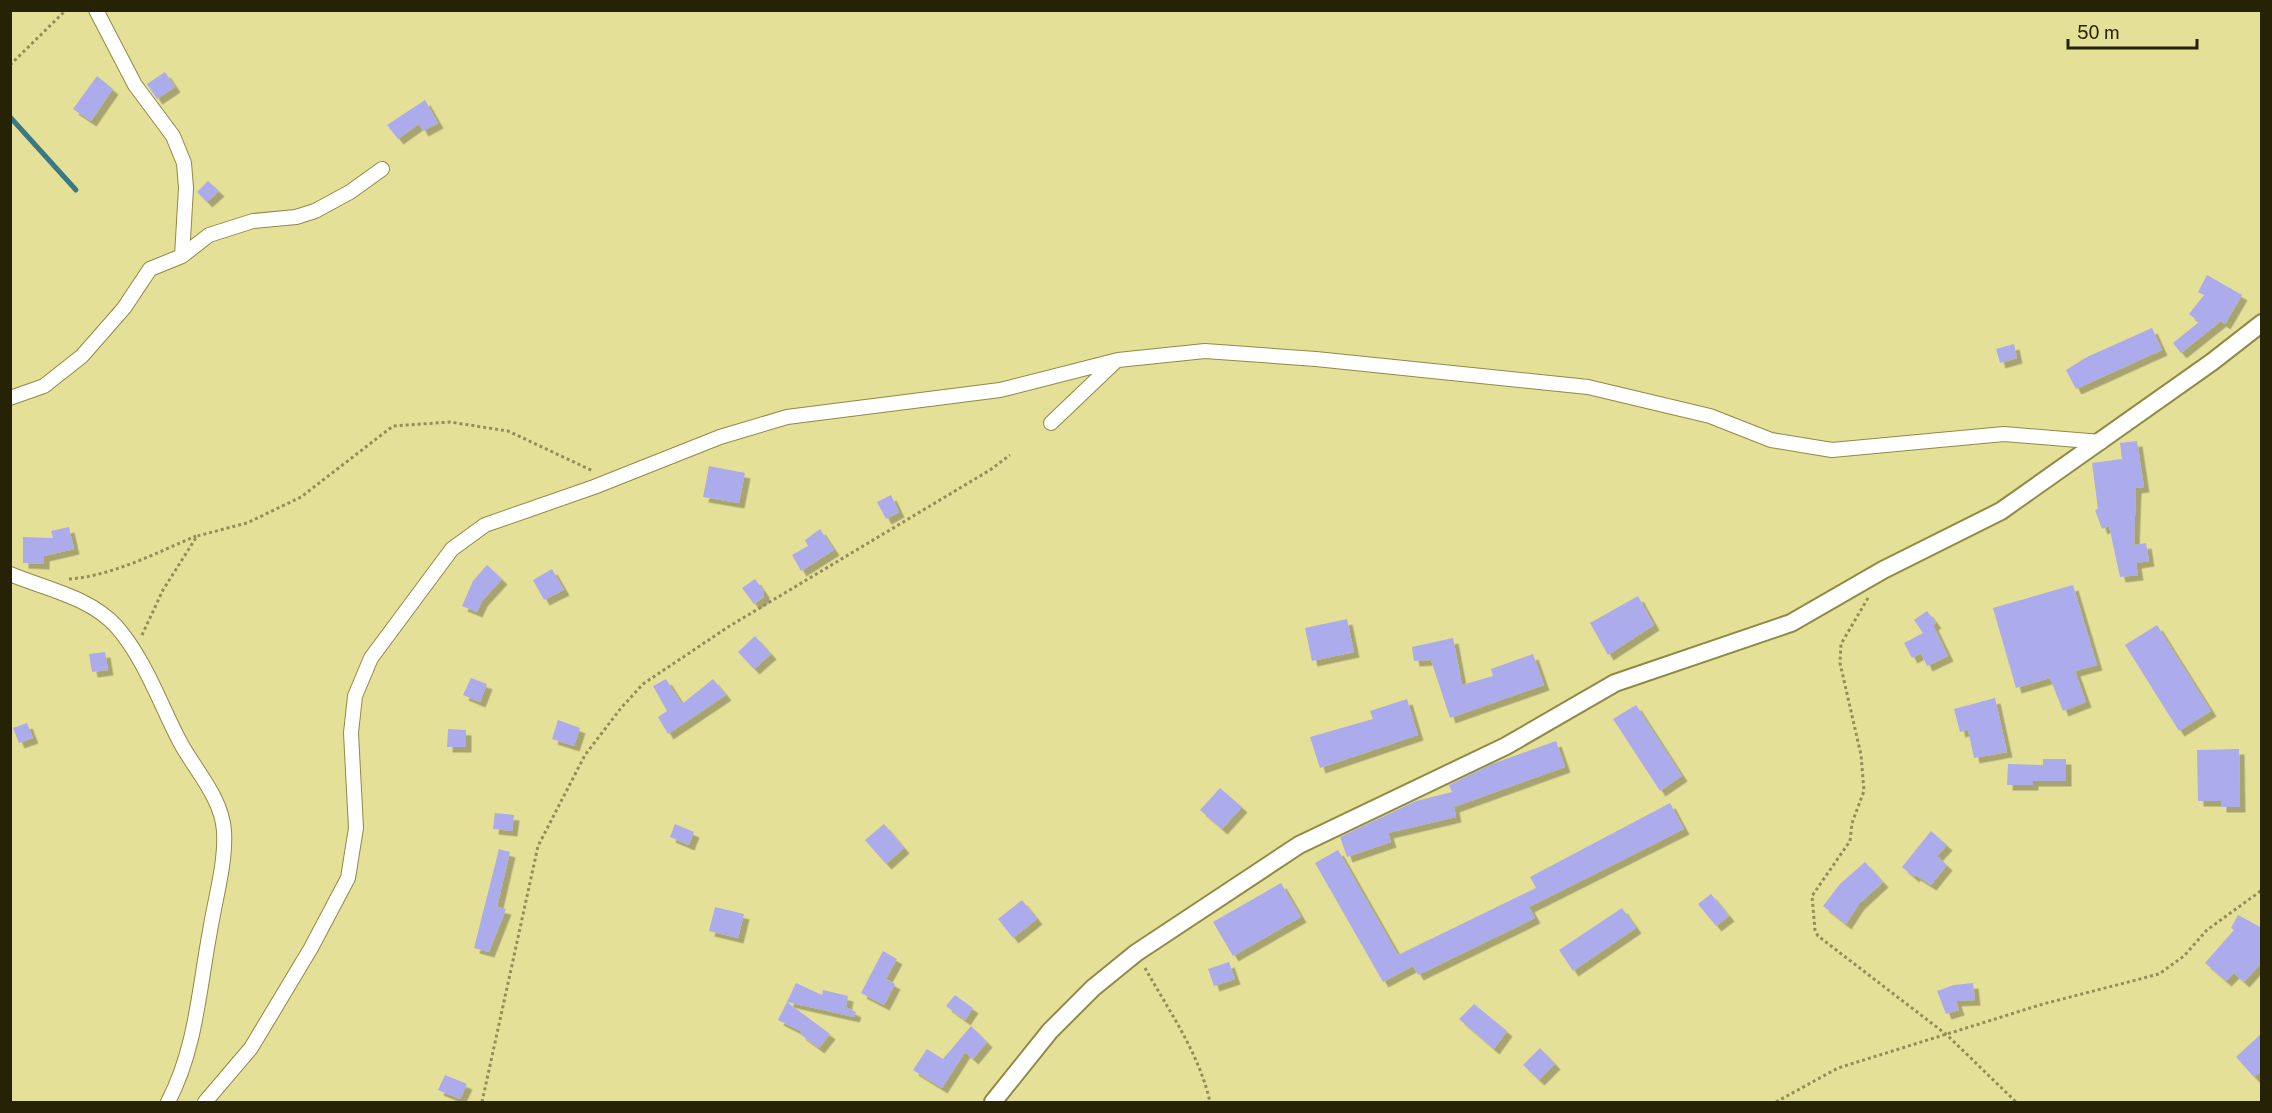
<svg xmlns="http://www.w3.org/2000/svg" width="2272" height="1113" font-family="'Public Sans',sans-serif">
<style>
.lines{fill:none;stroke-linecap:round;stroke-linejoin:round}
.stream{stroke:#3b7886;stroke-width:5}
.building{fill:#acabeb;filter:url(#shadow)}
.minor-casing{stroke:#8f8a45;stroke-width:16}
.tertiary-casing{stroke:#8f8a45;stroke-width:20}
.path{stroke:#928e59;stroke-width:3;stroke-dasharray:3 3;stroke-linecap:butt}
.minor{stroke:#fff;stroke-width:14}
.tertiary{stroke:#fff;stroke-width:16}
</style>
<defs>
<filter id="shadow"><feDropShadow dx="5.5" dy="5.5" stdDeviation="0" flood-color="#0004"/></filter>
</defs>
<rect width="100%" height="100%" fill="#e5e098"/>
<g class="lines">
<path class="stream" d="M 10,117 L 76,190"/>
</g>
<path class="building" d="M 165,72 L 175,87 L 157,99 L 147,84 Z
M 97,76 L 113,89 L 91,121 L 73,109 Z
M 425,100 L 438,123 L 423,131 L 419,124 L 398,139 L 387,125 Z
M 208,181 L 219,191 L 207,202 L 197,192 Z
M 2207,275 L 2242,295 L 2225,324 L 2221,321 L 2181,353 L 2173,343 L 2199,322 L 2189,314 L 2204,295 L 2198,292 Z
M 2152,328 L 2162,350 L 2076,389 L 2066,370 L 2087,357 Z
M 2014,344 L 2017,358 L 2000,363 L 1996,349 Z
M 2137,441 L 2144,487 L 2136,488 L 2134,545 L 2146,543 L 2149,561 L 2136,563 L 2138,575 L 2120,577 L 2109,526 L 2102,529 L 2095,510 L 2098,509 L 2092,463 L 2122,459 L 2120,443 Z
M 709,466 L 745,473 L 739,503 L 703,497 Z
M 891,495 L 899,512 L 886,519 L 877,502 Z
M 69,527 L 74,549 L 44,556 L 44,564 L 23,563 L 23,537 L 53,538 L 51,531 Z
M 820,529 L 834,550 L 801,571 L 792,555 L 808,546 L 805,540 Z
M 487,565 L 502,579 L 482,601 L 477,612 L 462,606 L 473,581 Z
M 552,569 L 564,590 L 544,600 L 533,580 Z
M 755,579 L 764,592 L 764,597 L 754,604 L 742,588 Z
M 2073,585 L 2097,665 L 2075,671 L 2086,702 L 2063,711 L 2050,678 L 2016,688 L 1993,608 Z
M 1638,596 L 1654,625 L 1608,655 L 1590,623 Z
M 1927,611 L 1936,623 L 1933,625 L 1948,656 L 1927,666 L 1921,653 L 1912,658 L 1904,643 L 1923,633 L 1914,620 Z
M 1347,619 L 1354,652 L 1312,661 L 1305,628 Z
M 2157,625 L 2211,711 L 2179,731 L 2125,645 Z
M 755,636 L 771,654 L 754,669 L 738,652 Z
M 1453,638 L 1462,685 L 1493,676 L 1491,669 L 1533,654 L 1544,685 L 1450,718 L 1431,660 L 1414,661 L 1412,647 Z
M 105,652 L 108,670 L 92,672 L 89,654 Z
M 471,678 L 487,684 L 480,702 L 463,695 Z
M 666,679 L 682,704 L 713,679 L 726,695 L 668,734 L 658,717 L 667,711 L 653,686 Z
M 1995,698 L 2007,752 L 1974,758 L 1968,730 L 1960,732 L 1954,709 Z
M 1407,699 L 1418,735 L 1320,768 L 1310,737 L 1373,719 L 1370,711 Z
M 1636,705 L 1682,776 L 1660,791 L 1613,719 Z
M 558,720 L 580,728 L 574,746 L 552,739 Z
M 27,723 L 33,738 L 19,743 L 13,728 Z
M 448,729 L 466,730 L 466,747 L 447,747 Z
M 1556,741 L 1565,767 L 1454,807 L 1456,817 L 1388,833 L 1391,842 L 1347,857 L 1340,837 L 1416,801 L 1452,792 L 1449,785 L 1492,764 Z
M 2239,749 L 2240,807 L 2221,807 L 2221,801 L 2198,801 L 2197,750 Z
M 2043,759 L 2066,759 L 2066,781 L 2033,781 L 2033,785 L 2007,785 L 2008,764 L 2043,765 Z
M 1220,788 L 1242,807 L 1222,829 L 1200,810 Z
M 1670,803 L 1684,829 L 1529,907 L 1535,918 L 1418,975 L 1413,966 L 1383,982 L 1315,863 L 1338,850 L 1398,955 L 1536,888 L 1530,877 Z
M 495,813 L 514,815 L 512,831 L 493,829 Z
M 675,824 L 694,832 L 689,845 L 670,837 Z
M 884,824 L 904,848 L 886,864 L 865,840 Z
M 1931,831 L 1947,845 L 1937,856 L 1947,865 L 1931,885 L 1915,875 L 1914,877 L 1902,867 Z
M 499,849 L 510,852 L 497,907 L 506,909 L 489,952 L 474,948 Z
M 1865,862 L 1883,882 L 1859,904 L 1846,924 L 1823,906 L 1840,884 Z
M 1281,883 L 1301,917 L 1233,956 L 1213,922 Z
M 1711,894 L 1729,916 L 1716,926 L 1698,904 Z
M 1022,900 L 1037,919 L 1013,938 L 998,919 Z
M 715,907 L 744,914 L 738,938 L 709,931 Z
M 1622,908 L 1636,928 L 1573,971 L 1559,950 Z
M 2238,915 L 2262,928 L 2262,962 L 2244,982 L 2234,973 L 2226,981 L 2205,963 L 2234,930 L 2231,928 Z
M 883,951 L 897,959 L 886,979 L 895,984 L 884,1005 L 861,993 Z
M 1229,962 L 1235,979 L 1214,986 L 1208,969 Z
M 796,983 L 822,995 L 823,990 L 848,996 L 846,1007 L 856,1012 L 854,1017 L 787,1002 Z
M 1973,983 L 1975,1000 L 1956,1001 L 1959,1010 L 1946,1014 L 1937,991 L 1954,985 Z
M 955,995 L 973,1008 L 965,1020 L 946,1006 Z
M 787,1002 L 830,1034 L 819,1048 L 800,1034 L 802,1032 L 778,1020 Z
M 1474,1004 L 1507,1031 L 1494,1049 L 1459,1019 Z
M 971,1026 L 987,1042 L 973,1059 L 965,1052 L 942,1088 L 913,1070 L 927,1049 L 943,1059 Z
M 2262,1033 L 2262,1070 L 2254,1077 L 2236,1057 Z
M 1540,1048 L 1555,1064 L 1539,1080 L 1523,1065 Z
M 445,1075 L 467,1084 L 460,1099 L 438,1090 Z"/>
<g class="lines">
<defs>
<path id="minor" d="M 96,10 L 135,85 L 173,136 L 184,163 L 186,188 L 182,256
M 10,398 L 44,386 L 82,356 L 124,308 L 150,269 L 182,256 L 209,235 L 253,221 L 296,217 L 315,211 L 350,192 L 382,169
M 1051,423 L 1116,361
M 10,574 C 46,589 89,597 116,626 C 145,659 160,704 180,742 C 195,770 222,798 224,831 C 226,863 215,899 210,931 C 199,989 196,1049 168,1102
M 205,1102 L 251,1048 L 311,948 L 348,878 L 356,828 L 351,733 L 355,696 L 371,658 L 452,549 L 485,525 L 594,487 L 720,437 L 787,417 L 1000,390 L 1118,360 L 1205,351 L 1316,359 L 1588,387 L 1710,416 L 1771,440 L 1832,450 L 2004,434 L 2101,442"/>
<path id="tertiary" d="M 993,1102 L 1050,1031 L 1093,988 L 1136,953 L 1299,845 L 1506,746 L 1615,683 L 1791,623 L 1883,570 L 2001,511 L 2212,362 L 2262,323"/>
</defs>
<use href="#minor" class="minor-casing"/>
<use href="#tertiary" class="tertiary-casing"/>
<path class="path" d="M 10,65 L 66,10
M 69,579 C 112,576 156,553 196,536
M 1868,598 L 1841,644 L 1840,663 L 1861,755 L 1864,791 L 1852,823 L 1850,841 L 1812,896 L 1815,930 L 1818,936 L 1947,1035 L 2016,1102
M 142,635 L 163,590 L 197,536 L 247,523 L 301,497 L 393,426 L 450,422 L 508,431 L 593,471
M 1145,968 C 1169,1011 1199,1053 1210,1102
M 482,1102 L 538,846 L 585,755 L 621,708 L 643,684 L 728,627 L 990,470 L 1010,455
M 1776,1102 L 1838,1068 L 2043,1004 L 2159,974 L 2184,956 L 2207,930 L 2262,890"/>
<use href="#minor" class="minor"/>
<use href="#tertiary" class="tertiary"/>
</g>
<rect width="2272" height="1113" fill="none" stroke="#252205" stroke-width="24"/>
<path d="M2068 39v9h129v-9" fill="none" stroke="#252205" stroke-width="3"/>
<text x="2077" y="39" font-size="18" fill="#252205" stroke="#e5e098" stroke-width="4.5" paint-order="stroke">50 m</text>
</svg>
